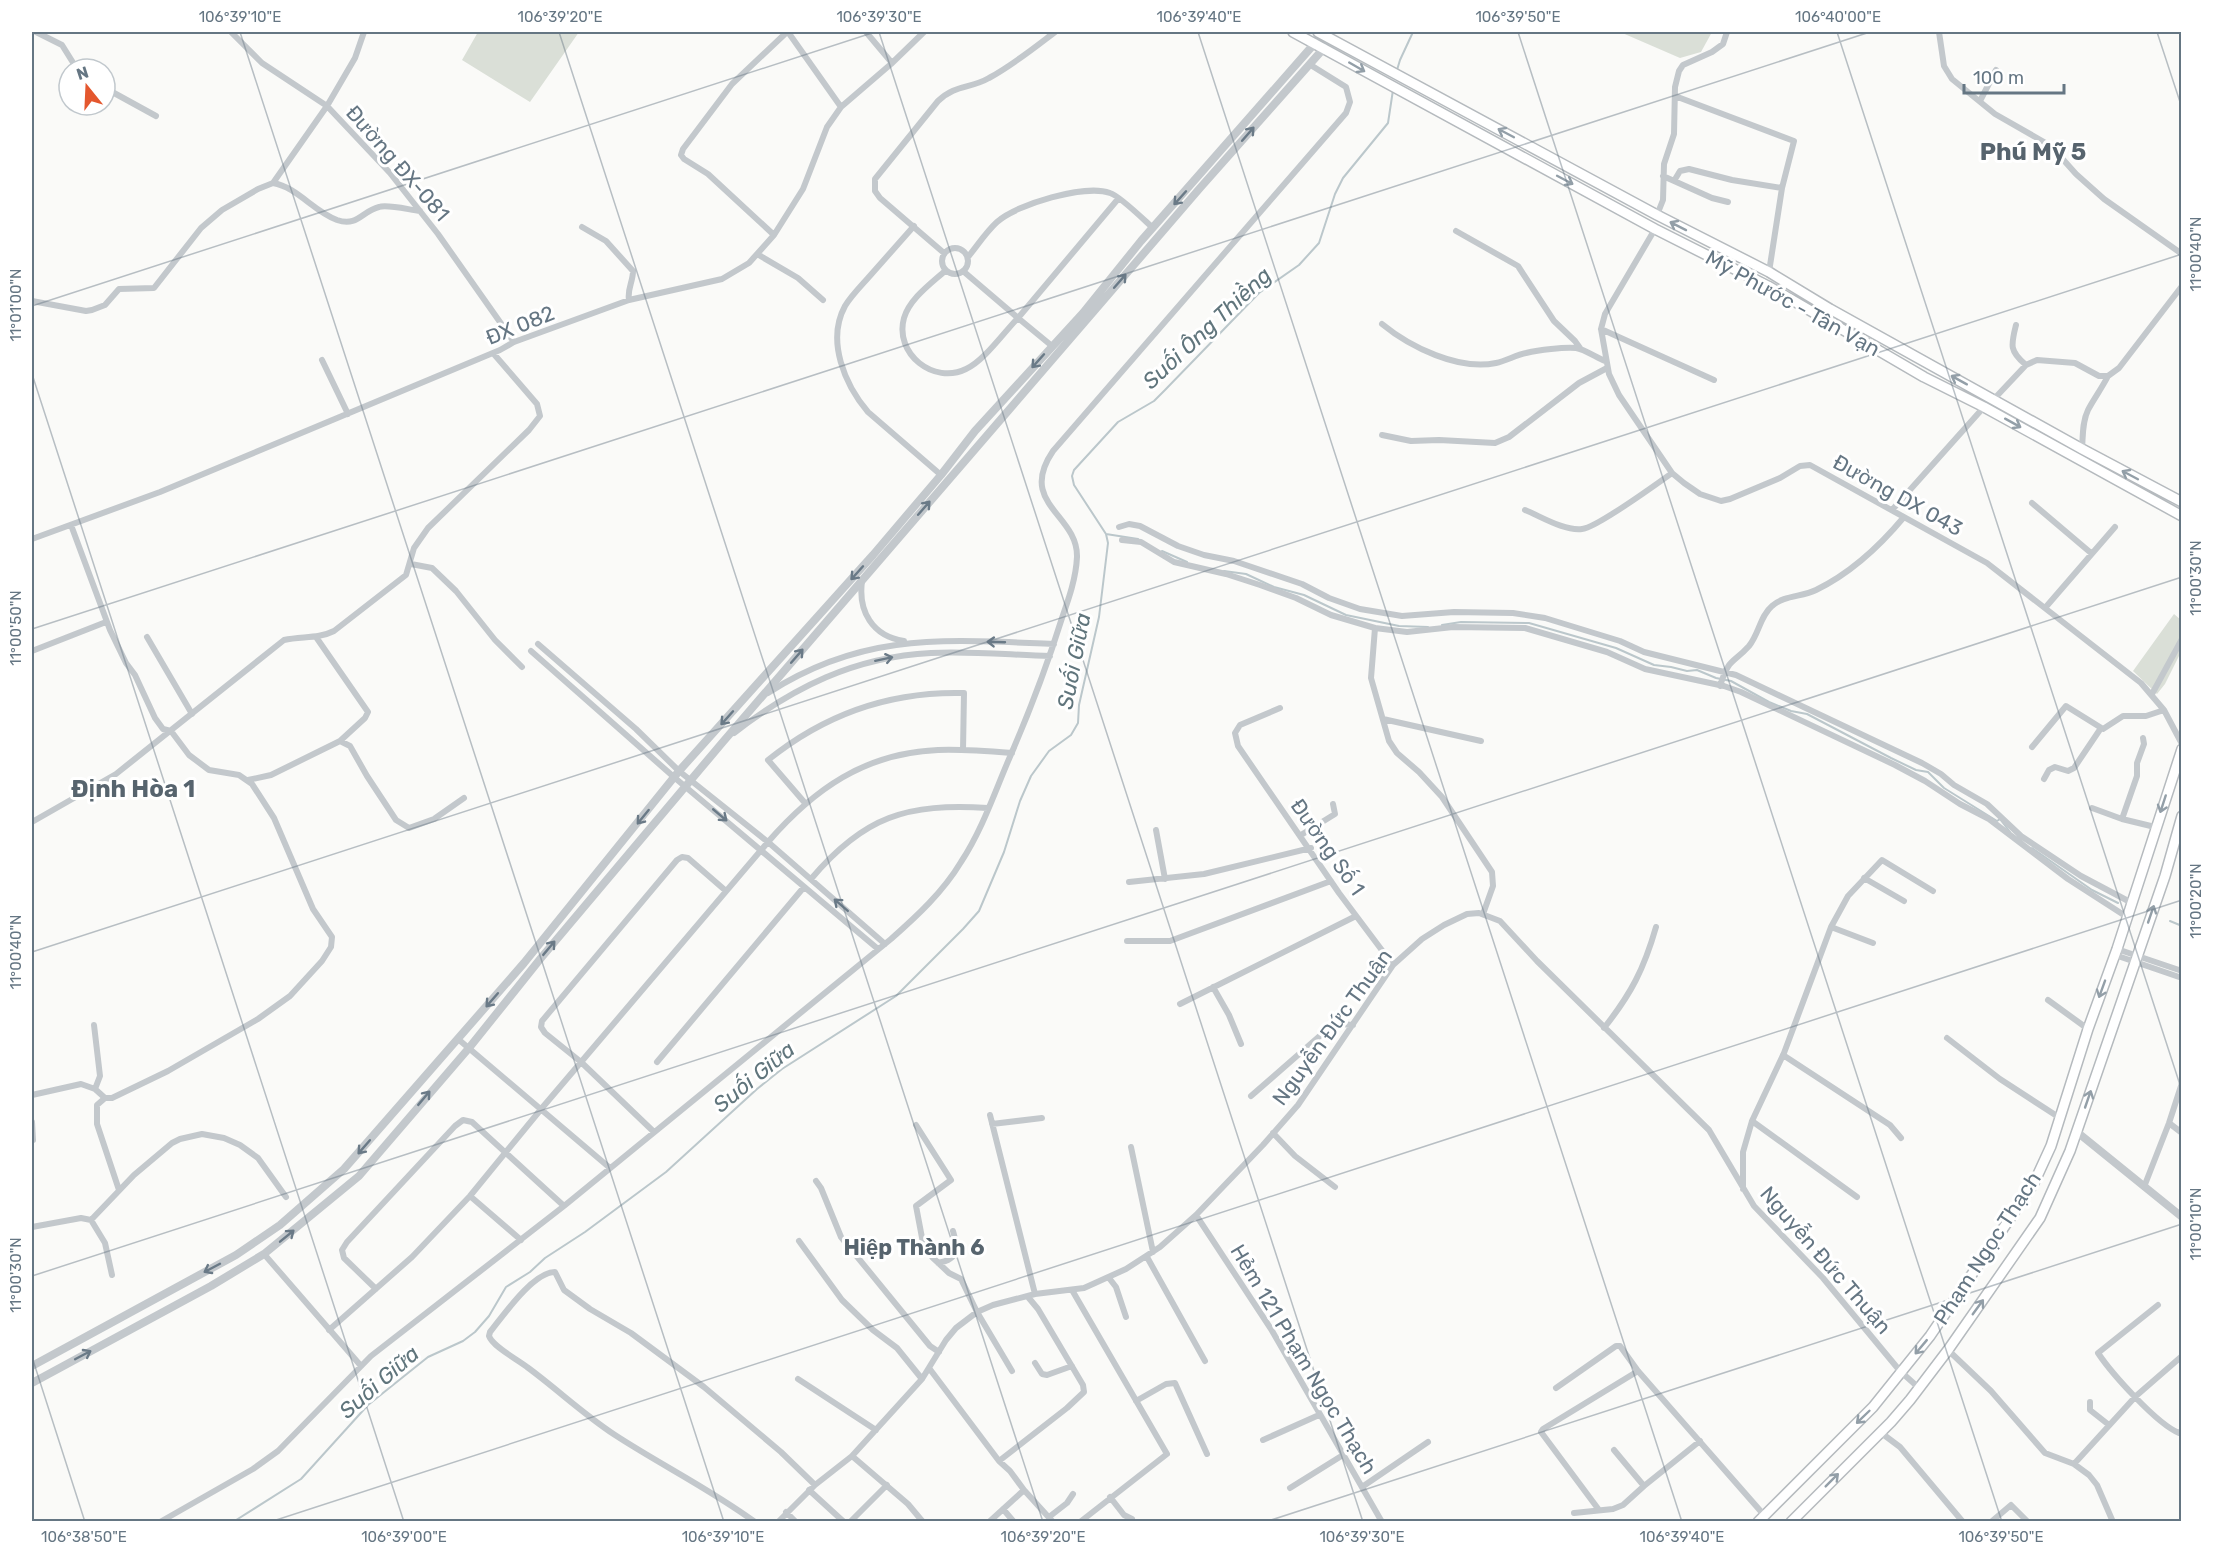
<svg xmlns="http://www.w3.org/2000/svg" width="2213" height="1553" font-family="Rubik,sans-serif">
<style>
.green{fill:#dadfd7}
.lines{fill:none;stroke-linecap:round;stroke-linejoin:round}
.stream{stroke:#bbc7cb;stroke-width:2}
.primary-casing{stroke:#b5babe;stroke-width:12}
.minor{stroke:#c3c8cc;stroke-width:6}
.tertiary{stroke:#c3c8cc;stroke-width:8}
.primary{stroke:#fff;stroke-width:9}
.oneway{stroke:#939fa8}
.oneway2{stroke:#6a7a87}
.ticks{fill:none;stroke:#657683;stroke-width:1.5;stroke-opacity:0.45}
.labels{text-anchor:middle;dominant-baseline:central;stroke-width:6;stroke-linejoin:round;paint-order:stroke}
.street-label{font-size:21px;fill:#657683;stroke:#fff}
.water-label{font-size:22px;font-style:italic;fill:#60757c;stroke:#fff}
.neighbourhood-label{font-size:22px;font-weight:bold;fill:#57646e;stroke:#fff}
.quarter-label{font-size:24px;font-weight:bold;fill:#57646e;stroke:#fff}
.neatline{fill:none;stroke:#657683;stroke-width:2}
.ticks-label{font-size:15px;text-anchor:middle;fill:#657683}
</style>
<rect width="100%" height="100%" fill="#fafaf8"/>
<path class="green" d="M 478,32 L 579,32 L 530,102 L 462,60 Z
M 1620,32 L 1712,32 L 1701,52 L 1680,58 Z
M 2174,614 L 2181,620 L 2181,652 L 2165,684 L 2157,694 L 2133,671 Z"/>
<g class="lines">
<path class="stream" d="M 1397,70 L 1400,60 L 1413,32
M 1106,534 L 1138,539
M 1162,551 L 1187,562
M 1224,571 L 1246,574 L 1274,587 L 1304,595 L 1346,615 L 1399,626 L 1428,627
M 1442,625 L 1461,622 L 1529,623 L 1616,648 L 1654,665 L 1671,667 L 1687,671 L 1697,670 L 1716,678 L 1731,681 L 1769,702 L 1791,711 L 1807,714 L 1891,758 L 1916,770 L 1928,772 L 1944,788 L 1997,821 L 2000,819 L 2010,832
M 2032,848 L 2092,890 L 2118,903
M 2170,921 L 2182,926
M 233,1522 L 301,1479 L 368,1405 L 428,1357 L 463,1341 L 475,1332 L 489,1316 L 506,1287 L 530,1272 L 545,1258 L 585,1232 L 666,1172 L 757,1089 L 782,1069 L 896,996 L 963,929 L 979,911 L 1004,852 L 1020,801 L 1031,776 L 1049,751 L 1071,735 L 1078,723 L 1079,705 L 1099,617 L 1108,543 L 1106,534 L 1074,485 L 1072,476 L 1074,470 L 1118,422 L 1154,401 L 1165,390 L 1259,293 L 1299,265 L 1319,243 L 1335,194 L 1343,178 L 1388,123 L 1393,90"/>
<defs>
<path id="primary" d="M 1293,32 L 1655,229 L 1768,286 L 1924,377 L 1984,407 L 2182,516
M 1318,32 L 1657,215 L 1769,272 L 1830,309 L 2082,449 L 2182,502
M 1758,1522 L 1873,1407 L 1930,1336 L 2034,1183 L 2051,1146 L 2088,1029 L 2117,949 L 2182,749
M 1791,1522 L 1891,1422 L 1910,1400 L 1948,1350 L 2040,1218 L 2070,1151 L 2165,876 L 2182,816"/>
</defs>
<use href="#primary" class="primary-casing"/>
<path class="minor" d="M 36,32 L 62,45 L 77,69
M 231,32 L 262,63 L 327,106 L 390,173 L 438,234 L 514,342
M 788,32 L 841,107
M 866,32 L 892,63
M 1939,32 L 1944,66 L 1952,79 L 1995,114 L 2051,146 L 2076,174 L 2104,199 L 2182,254
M 105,88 L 156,116
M 1675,96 L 1794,141 L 1782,188 L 1769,272
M 1980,101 L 1996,70
M 1663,176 L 1712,198 L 1728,202
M 1674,181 L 1680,171 L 1689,169 L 1732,180 L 1782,188
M 273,183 C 297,187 313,211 337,220 C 358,227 362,211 379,207 C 387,204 410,210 420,211
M 1657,215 L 1663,200 L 1664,164 L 1674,134 L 1675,87 L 1679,71 L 1683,65 L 1712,52 L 1723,44 L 1727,32
M 914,226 C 899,243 883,261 868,278 C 860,287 851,296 845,306 C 826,341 845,385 868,412 L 941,475
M 582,227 L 606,241 L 633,271 C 633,282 627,289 629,300
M 1655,229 L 1605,314 L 1601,329 L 1609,374 L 1619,395 L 1672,473 L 1684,483 L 1700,494 L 1721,501 L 1730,499 L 1780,478 L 1800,466 L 1810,465 L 1987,563 L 2141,683 L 2164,710 L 2182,744
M 1456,231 L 1518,266 L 1554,321 L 1575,341 L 1580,348
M 774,235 L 708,174 L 684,159 L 681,155 L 683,149 L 732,84 L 787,32
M942 261a13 13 0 1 1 26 0a13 13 0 1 1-26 0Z
M 944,253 L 880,198 L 875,191 L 875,179 L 938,101 C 956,84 970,89 989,78 C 1013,65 1034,48 1055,32
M 757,254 L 798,278 L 823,300
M 968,257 C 977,246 986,232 997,222 C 1017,204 1085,184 1110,193 C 1120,196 1144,220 1153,228
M 946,270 C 932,283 910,298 904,318 C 894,354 934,385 966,369 C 984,361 1004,332 1018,318 L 963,271
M 32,301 L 86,311 L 92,310 L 105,305 L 119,289 L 154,288 L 201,228 L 222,210 L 258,189 L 273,183 L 327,106 L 355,58 L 364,32
M 1382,324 C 1410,347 1459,371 1496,363 C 1506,361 1516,355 1526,353 C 1539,350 1563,347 1576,348 C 1584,349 1597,358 1605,361
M 2016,325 C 2011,345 2009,351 2026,365
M 1601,329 L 1714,380
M 1052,346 L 1018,318 L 1118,199
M 322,360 L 348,414
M 1994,399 L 2026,365 L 2037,360 L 2075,363 L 2099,376 L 2108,376 L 2119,368 L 2182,286
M 1382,435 L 1411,441 L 1439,440 L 1495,443 L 1509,437 L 1579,383 L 1607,368
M 2082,449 C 2083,437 2082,422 2088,410 C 2093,400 2102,388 2108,376
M 2032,503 L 2091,553
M 1525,510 C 1542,517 1564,531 1582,529 C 1596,528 1658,483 1672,473
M 1892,510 L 1984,407
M 1119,527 L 1129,524 L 1140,526 L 1178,546 L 1204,555 L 1234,561 L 1302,584 L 1329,598 L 1360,609 L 1402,616 L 1454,612 L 1513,613 L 1545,618 L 1620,641 L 1644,652 L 1736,675 L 1922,763 L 1941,774 L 1954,785 L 1987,804 L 2021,836 L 2081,876 L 2132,903
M 32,539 L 160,492 L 500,350 L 514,342 L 629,300 L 722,279 L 749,263 L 774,235 L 803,189 L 827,127 L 841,107 L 891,64 L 924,32
M 1122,540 L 1141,542 L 1174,562 L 1226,574 L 1260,585 L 1296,598 L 1331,615 L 1375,628
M 411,564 L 432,568 L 456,591 L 495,640 L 522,667
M 862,581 C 858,611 872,636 904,641
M 2045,608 L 2115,527
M 147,637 L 192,714
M 316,637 L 368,712 L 365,718 L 340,741
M 538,644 L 636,729 L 679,771 L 768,842 L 885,944
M 32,651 L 106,622
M 531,651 L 675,778 L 878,949
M 1720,686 C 1729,657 1733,664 1749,646 C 1759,634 1760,616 1772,606 C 1784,595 1802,597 1816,590 C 1851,573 1879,547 1904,517
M 768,693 C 864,631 947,640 1054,644
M 2152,694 L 2182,639
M 1280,708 L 1240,725 L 1235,733 L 1238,746 L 1339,893 L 1393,965
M 1383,719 L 1481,741
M 734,733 C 794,687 854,657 931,653 C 970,651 1011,655 1050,656
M 2032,747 L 2066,706 L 2103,729 L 2123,716 L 2146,716 L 2164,710
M 2044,779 L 2049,770 L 2055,767 L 2068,771 L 2074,768 L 2101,728
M 248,780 L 271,775 L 340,741 L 350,746 L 367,776 L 396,820 L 409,828 L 434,819 L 464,798
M 805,803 L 768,760 C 825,714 891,691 964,693 L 963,750
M 2092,808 L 2122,819 L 2155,827
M 2122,819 L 2137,776 L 2137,763 L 2144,744 L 2143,738
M 32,822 L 116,774 L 284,640 C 302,636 318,639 334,631 L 406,575 L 414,548 L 428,528 L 529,430 L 540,416 L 537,404 L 493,353
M 1156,830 L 1165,879
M 1301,835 L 1335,814 L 1333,804
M 1864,878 L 1904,901
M 811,879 C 864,816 907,803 988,808
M 1129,882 L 1204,874 L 1311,848
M 1483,914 L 1493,886 L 1492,872 L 1442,797 L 1419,772 L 1397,753 L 1389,741 L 1371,678 L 1375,628 L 1407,632 L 1453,627 L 1525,628 L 1607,652 L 1645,669 L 1724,686 L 1741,692 L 1895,765 L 1925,781 L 1960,804 L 1989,819 L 2068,879 L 2127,917
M 1831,927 L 1873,943
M 1127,941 L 1170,941 L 1331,881
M 2117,949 L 2182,971
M 2115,955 L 2182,978
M 1213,987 L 1229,1015 L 1241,1044
M 2048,1000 L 2088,1029
M 1180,1004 L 1356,916
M 94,1025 L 100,1076 L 95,1089
M 1604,1028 C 1631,994 1644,969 1656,927
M 1947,1038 L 2000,1079 L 2060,1118
M 458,1039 L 610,1168
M 1783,1055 L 1890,1125 L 1901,1138
M 657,1062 L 804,887
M 32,1095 L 81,1084 L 95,1089 L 105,1098 L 112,1098 L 168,1071 L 258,1019 L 290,996 L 322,961 L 331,947 L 332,937 L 313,909 L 274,818 L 252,784 L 239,775 L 209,770 L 189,755 L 171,731 L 163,729 L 155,718 L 135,675 L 126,663 L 110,630 L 71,525
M 1251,1096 L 1330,1027 L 1341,1024 L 1353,1025
M 105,1098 L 97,1105 L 97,1124 L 119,1190
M 990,1115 L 1035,1294
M 1752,1121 L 1857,1197
M 32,1122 L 33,1140
M 2169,1123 L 2182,1133
M 992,1124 L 1042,1118
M 916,1125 L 951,1180 L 916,1206 L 923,1243 L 932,1257 L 949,1273 L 961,1279 L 977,1312 L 1012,1371
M 654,1132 L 581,1062 L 545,1033 L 541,1027 L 542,1021 L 677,860 L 682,857 L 688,858 L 726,891
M 1273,1133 L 1295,1156 L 1335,1187
M 1131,1147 L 1153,1252
M 816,1181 L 821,1188 L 841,1237 L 930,1346 L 939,1352
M 2144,1187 L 2169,1123 L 2182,1083
M 1743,1189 L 1743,1152 L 1752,1121 L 1784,1053 L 1831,927 L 1848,896 L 1882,860 L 1933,891
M 470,1196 L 521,1240
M 1196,1215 L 1271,1329 L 1382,1522
M 91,1220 L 134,1175 L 172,1143 L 180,1139 L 202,1134 L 224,1138 L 240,1145 L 258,1158 L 286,1197
M 32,1227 L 81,1218 L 91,1220 L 105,1243 L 112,1275
M 799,1241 L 842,1300 L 873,1330 L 897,1348 L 922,1379
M 264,1254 L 361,1366
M 1147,1257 L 1205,1361
M 938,1263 C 960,1259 958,1248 953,1231
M 1109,1278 L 1116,1287 L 1126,1317
M 376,1289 L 344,1258 L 342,1250 L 347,1242 L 455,1126 L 463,1120 L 472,1122 L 564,1206
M 1072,1290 L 1167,1454 L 1080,1522
M 2158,1305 L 2098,1353 C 2112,1374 2157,1424 2179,1433 L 2182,1431
M 329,1330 L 412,1257 L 470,1196 L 542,1108 L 768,842 C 814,789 865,753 938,750 C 962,749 987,751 1012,753
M 1948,1350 L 1991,1391 L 2045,1453 L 2074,1464 L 2089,1475 L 2097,1485 L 2113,1522
M 1035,1363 L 1042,1374 L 1047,1375 L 1072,1366
M 929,1368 L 999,1461 L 1067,1408 L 1084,1392 L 1083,1385 L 1038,1309 L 1028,1297
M 798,1379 L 876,1430
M 1556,1388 L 1616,1346 L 1620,1346 L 1638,1371 L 1764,1515
M 1136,1401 L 1166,1384 L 1175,1383 L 1207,1454
M 2090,1402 L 2090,1410 L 2109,1425
M 1880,1432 L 1900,1447 L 1963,1522
M 1263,1440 L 1319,1415
M 1614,1450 L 1644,1486 L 1700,1441
M 852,1456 L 908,1504 L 923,1522
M 999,1461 L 1010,1471 L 1024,1490 L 1053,1522
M 2074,1464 L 2136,1396 L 2182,1356
M 1362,1487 L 1428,1442
M 1290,1488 L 1343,1455
M 809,1490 L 844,1522
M 1110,1497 L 1124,1515 L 1132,1519
M 1003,1509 L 1014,1522
M 1599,1510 L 1541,1432 L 1543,1429 L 1638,1371
M 786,1512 L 796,1522
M 1574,1513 L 1613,1509 L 1623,1505 L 1644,1486
M 1049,1517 L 1067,1503 L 1073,1494
M 160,1522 L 253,1469 L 278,1451 L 371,1356 L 564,1206 L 891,939 C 917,916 943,892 961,862 C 982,830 994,794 1009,759 C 1029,713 1047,666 1062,618 C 1069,598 1076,578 1077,557 C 1078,514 1017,504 1053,451 L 1346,113 L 1350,102 L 1346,87 L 1309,64
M 755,1522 C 710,1489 661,1465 615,1435 C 583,1414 557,1389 527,1367 C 517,1359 493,1347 489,1336 L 490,1332 C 503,1316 533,1272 555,1272 L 564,1290 L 590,1309 L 631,1333 L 704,1387 L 781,1452 L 815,1485
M 778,1522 L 815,1485 L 852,1456 L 922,1379 L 946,1340 L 956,1328 L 977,1312 L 993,1305 L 1035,1294 L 1084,1288 L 1126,1269 L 1160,1247 L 1196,1215 L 1263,1145 L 1298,1105 L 1393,965 L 1422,939 L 1444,925 L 1467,914 L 1479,913 L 1500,921 L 1537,961 L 1709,1130 L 1754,1206 L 1823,1278 L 1900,1371 L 1919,1388
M 850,1522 L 887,1485
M 989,1522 L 1024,1490
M 1991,1522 L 2011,1505 L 2028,1522"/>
<path class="tertiary" d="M 2077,1132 L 2182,1217
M 32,1366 L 236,1255 L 280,1225 L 344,1169 L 524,963 L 679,771 L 873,555 L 941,475 L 975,431 L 1083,313 L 1141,241 L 1315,43
M 32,1383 L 211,1286 L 264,1254 L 359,1176 L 469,1048 L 541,958 L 722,743 L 1200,188 L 1324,48"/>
<use href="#primary" class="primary"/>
</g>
<defs><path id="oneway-shaft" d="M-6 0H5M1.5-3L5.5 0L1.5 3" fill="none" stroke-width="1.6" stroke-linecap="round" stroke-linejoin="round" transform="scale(1.5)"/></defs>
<g class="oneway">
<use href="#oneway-shaft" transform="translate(1357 67) rotate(30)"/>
<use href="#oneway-shaft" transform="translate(1506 133) rotate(-152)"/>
<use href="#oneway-shaft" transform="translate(1565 180) rotate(28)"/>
<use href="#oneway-shaft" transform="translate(1678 226) rotate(-153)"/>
<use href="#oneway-shaft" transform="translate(1959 380) rotate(-151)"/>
<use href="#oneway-shaft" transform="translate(2013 423) rotate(29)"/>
<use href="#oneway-shaft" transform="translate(2130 475) rotate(-152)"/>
<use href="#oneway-shaft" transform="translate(2163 804) rotate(108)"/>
<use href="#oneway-shaft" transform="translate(2151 914) rotate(-71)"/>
<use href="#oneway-shaft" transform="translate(2102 989) rotate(110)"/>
<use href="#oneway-shaft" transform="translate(2088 1099) rotate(-71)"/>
<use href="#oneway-shaft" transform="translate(1978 1307) rotate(-54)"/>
<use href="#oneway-shaft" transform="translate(1921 1347) rotate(130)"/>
<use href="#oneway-shaft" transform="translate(1863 1417) rotate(136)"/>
<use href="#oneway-shaft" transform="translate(1832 1480) rotate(-45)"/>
</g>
<g class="oneway2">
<use href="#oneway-shaft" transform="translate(1248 134) rotate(-49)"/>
<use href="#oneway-shaft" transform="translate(1180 198) rotate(132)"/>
<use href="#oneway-shaft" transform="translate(1120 281) rotate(-49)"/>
<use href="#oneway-shaft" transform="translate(1038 361) rotate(132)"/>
<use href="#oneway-shaft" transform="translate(924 508) rotate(-49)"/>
<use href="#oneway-shaft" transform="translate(857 573) rotate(132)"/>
<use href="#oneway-shaft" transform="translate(996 642) rotate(-178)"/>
<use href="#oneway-shaft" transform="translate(797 656) rotate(-49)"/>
<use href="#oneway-shaft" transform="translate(884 659) rotate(-12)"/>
<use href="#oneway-shaft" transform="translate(727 718) rotate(132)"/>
<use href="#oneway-shaft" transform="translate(720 815) rotate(40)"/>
<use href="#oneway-shaft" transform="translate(643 817) rotate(129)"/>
<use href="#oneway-shaft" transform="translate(841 905) rotate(-139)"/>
<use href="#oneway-shaft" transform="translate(549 948) rotate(-50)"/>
<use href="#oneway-shaft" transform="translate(492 1000) rotate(131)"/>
<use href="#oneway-shaft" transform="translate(424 1098) rotate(-50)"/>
<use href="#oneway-shaft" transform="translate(364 1147) rotate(131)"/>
<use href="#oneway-shaft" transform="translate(287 1236) rotate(-39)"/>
<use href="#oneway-shaft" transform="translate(212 1268) rotate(152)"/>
<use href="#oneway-shaft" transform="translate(83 1355) rotate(-28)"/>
</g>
<path class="ticks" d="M 240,32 L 724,1522M 559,32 L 1043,1522M 879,32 L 1363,1522M 1198,32 L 1682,1522M 1518,32 L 2002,1522M 1837,32 L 2182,1091M 2157,32 L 2182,108M 32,306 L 875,32M 32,374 L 404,1522M 32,629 L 1870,32M 32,952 L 2182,254M 32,1276 L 2182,577M 32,1357 L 85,1522M 270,1522 L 2182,900M 1265,1522 L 2182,1224"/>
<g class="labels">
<g class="street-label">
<text transform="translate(398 163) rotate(49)">Đường ĐX-081</text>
<text transform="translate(1793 303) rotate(29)">Mỹ Phước - Tân Vạn</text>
<text transform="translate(520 325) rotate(-22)">ĐX 082</text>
<text transform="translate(1898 495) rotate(29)">Đường DX 043</text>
<text transform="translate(1328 847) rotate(55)">Đường Số 1</text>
<text transform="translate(1332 1027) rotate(-54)">Nguyễn Đức Thuận</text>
<text transform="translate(1987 1248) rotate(-57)">Phạm Ngọc Thạch</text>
<text transform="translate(1826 1260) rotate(49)">Nguyễn Đức Thuận</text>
<text transform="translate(1304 1359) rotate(59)">Hẻm 121 Phạm Ngọc Thạch</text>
</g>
<g class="water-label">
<text transform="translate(1207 328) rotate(-43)">Suối Ông Thiềng</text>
<text transform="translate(1074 661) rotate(-79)">Suối Giữa</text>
<text transform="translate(754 1077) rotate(-39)">Suối Giữa</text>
<text transform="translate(379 1382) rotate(-41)">Suối Giữa</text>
</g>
<g class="neighbourhood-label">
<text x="914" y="1247">Hiệp Thành 6</text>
</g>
<g class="quarter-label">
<text x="2033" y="152">Phú Mỹ 5</text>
<text x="133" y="789">Định Hòa 1</text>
</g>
</g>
<rect width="2213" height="1553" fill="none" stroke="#ffffff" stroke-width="66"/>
<g transform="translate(87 87) rotate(342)"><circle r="28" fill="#ffffff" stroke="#c1c8cd" stroke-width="1.5"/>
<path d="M0-4.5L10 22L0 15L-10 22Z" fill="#e4572e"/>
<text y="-9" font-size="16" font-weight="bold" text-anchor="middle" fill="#657683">N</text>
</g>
<path d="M1964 84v9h100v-9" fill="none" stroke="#657683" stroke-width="3"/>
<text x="1973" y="84" font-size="18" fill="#657683" stroke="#ffffff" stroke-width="4.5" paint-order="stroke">100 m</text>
<rect x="33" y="33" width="2147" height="1487" class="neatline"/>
<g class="ticks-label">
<text x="240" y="22">106°39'10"E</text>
<text x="560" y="22">106°39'20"E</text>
<text x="879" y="22">106°39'30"E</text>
<text x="1199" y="22">106°39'40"E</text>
<text x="1518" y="22">106°39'50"E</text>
<text x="1838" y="22">106°40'00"E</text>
<text transform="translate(2196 254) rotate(-90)" y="5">11°00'40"N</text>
<text transform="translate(16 305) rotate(-90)" y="5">11°01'00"N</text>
<text transform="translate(2196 578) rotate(-90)" y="5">11°00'30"N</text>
<text transform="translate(16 628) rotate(-90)" y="5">11°00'50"N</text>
<text transform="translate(2196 901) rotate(-90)" y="5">11°00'20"N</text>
<text transform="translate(16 952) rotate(-90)" y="5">11°00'40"N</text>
<text transform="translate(2196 1224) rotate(-90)" y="5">11°00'10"N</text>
<text transform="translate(16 1275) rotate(-90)" y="5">11°00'30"N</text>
<text x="84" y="1542">106°38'50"E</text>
<text x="404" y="1542">106°39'00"E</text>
<text x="723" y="1542">106°39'10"E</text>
<text x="1043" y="1542">106°39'20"E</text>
<text x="1362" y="1542">106°39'30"E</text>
<text x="1682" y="1542">106°39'40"E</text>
<text x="2001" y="1542">106°39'50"E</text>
</g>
</svg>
